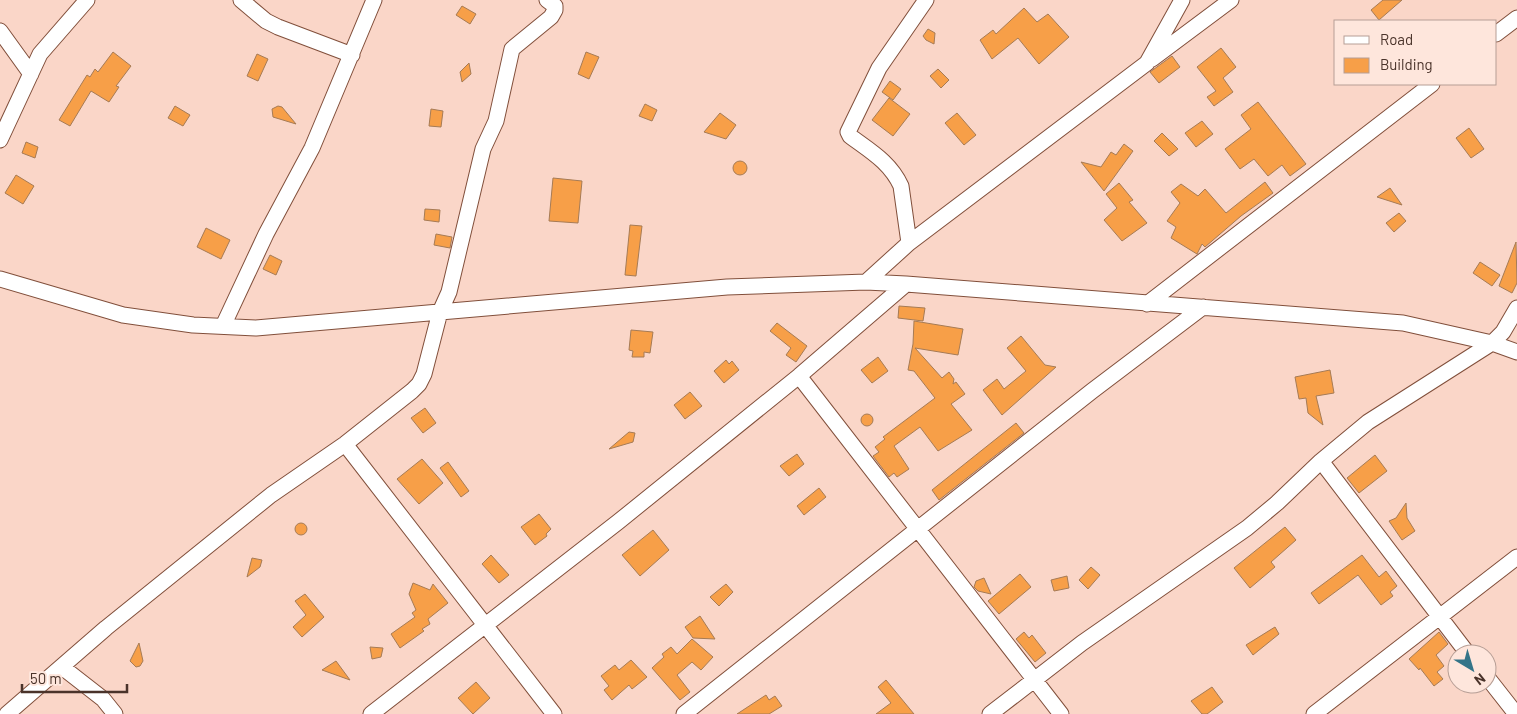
<svg xmlns="http://www.w3.org/2000/svg" width="1517" height="714" font-family="Barlow,sans-serif">
<style>
.building{fill:#f79f48;stroke:#a67b55}
.lines{fill:none;stroke-linecap:round;stroke-linejoin:round}
.minor-casing{stroke:#814f3b;stroke-width:17}
.minor{stroke:#fff;stroke-width:15}
</style>
<rect width="100%" height="100%" fill="#fad6c8"/>
<path class="building" d="M 1383,0 L 1402,0 L 1379,20 L 1371,10 Z
M 462,6 L 476,14 L 470,24 L 456,15 Z
M 1024,8 L 1037,22 L 1048,14 L 1069,37 L 1039,64 L 1018,38 L 992,59 L 980,40 L 993,30 L 996,34 Z
M 928,29 L 935,33 L 934,44 L 926,40 L 923,36 Z
M 1221,48 L 1236,67 L 1223,78 L 1233,92 L 1214,106 L 1207,97 L 1216,91 L 1197,67 Z
M 113,52 L 131,66 L 116,86 L 119,87 L 109,102 L 91,91 L 70,126 L 59,120 L 87,75 L 90,77 L 95,69 L 98,72 Z
M 586,52 L 599,57 L 589,79 L 578,74 Z
M 257,54 L 268,59 L 258,81 L 247,76 Z
M 1172,56 L 1180,67 L 1159,83 L 1150,72 Z
M 469,63 L 471,74 L 462,82 L 460,72 Z
M 938,69 L 949,80 L 941,88 L 930,76 Z
M 890,81 L 901,89 L 893,100 L 882,92 Z
M 889,98 L 910,114 L 893,136 L 872,120 Z
M 1258,102 L 1306,164 L 1290,176 L 1282,165 L 1268,176 L 1254,159 L 1240,169 L 1225,149 L 1251,129 L 1241,115 Z
M 645,104 L 657,110 L 652,121 L 639,116 Z
M 175,106 L 190,115 L 183,126 L 168,118 Z
M 278,106 L 282,107 L 296,124 L 273,117 L 272,109 Z
M 431,109 L 443,111 L 441,127 L 429,126 Z
M 720,113 L 736,125 L 726,139 L 704,132 Z
M 957,113 L 976,135 L 964,145 L 945,123 Z
M 1202,121 L 1213,134 L 1196,147 L 1185,133 Z
M 1469,128 L 1484,149 L 1471,158 L 1456,138 Z
M 1162,133 L 1178,149 L 1169,156 L 1154,141 Z
M 26,142 L 38,147 L 35,158 L 22,153 Z
M 1124,144 L 1133,151 L 1104,191 L 1081,162 L 1101,167 L 1111,152 L 1116,155 Z
M733 168a7 7 0 1 1 14 0a7 7 0 1 1-14 0Z
M 16,175 L 34,186 L 23,204 L 5,193 Z
M 553,178 L 582,181 L 578,223 L 549,221 Z
M 1265,182 L 1273,193 L 1241,216 L 1205,247 L 1202,244 L 1197,254 L 1171,238 L 1176,227 L 1167,221 L 1180,203 L 1171,192 L 1181,184 L 1198,196 L 1205,189 L 1226,213 Z
M 1119,183 L 1133,200 L 1129,202 L 1147,223 L 1122,241 L 1104,220 L 1117,208 L 1106,194 Z
M 1390,188 L 1402,205 L 1377,197 Z
M 425,209 L 440,210 L 439,222 L 424,220 Z
M 1399,213 L 1406,221 L 1394,232 L 1386,223 Z
M 630,225 L 642,226 L 636,276 L 625,275 Z
M 206,228 L 230,240 L 221,259 L 197,247 Z
M 436,234 L 452,237 L 450,248 L 434,245 Z
M 1516,242 L 1517,283 L 1512,293 L 1499,286 Z
M 270,255 L 282,261 L 276,275 L 263,269 Z
M 1480,262 L 1500,275 L 1492,286 L 1473,273 Z
M 899,306 L 925,308 L 923,321 L 898,318 Z
M 914,321 L 963,329 L 958,355 L 915,348 L 942,378 L 949,372 L 954,379 L 953,384 L 956,382 L 965,394 L 951,404 L 972,430 L 938,451 L 920,427 L 894,446 L 909,469 L 897,477 L 894,473 L 889,477 L 873,456 L 879,452 L 875,447 L 885,439 L 883,437 L 935,398 L 914,371 L 908,370 L 913,344 Z
M 777,323 L 807,346 L 796,362 L 786,355 L 791,348 L 770,331 Z
M 631,330 L 653,332 L 650,353 L 644,352 L 644,357 L 632,357 L 633,351 L 629,350 Z
M 1021,336 L 1045,365 L 1056,367 L 1002,415 L 983,390 L 997,379 L 1004,389 L 1026,371 L 1007,348 Z
M 878,357 L 888,371 L 872,383 L 861,370 Z
M 726,360 L 729,364 L 732,361 L 739,370 L 724,383 L 714,371 Z
M 1330,370 L 1334,393 L 1316,396 L 1323,425 L 1308,413 L 1306,398 L 1299,399 L 1295,377 Z
M 690,392 L 702,406 L 685,419 L 674,405 Z
M 425,408 L 436,423 L 423,433 L 411,418 Z
M861 420a6 6 0 1 1 12 0a6 6 0 1 1-12 0Z
M 1016,423 L 1024,433 L 939,500 L 932,490 Z
M 629,432 L 635,433 L 633,442 L 609,449 Z
M 797,454 L 804,464 L 789,476 L 780,466 Z
M 1375,455 L 1387,471 L 1359,493 L 1347,478 Z
M 422,459 L 443,483 L 419,504 L 397,479 Z
M 448,462 L 469,491 L 461,497 L 440,468 Z
M 819,488 L 826,497 L 804,515 L 797,506 Z
M 1406,503 L 1407,518 L 1415,531 L 1402,540 L 1389,521 L 1396,518 Z
M 539,514 L 551,529 L 546,534 L 547,536 L 535,545 L 521,527 Z
M295 529a6 6 0 1 1 12 0a6 6 0 1 1-12 0Z
M 1285,527 L 1296,540 L 1271,562 L 1275,567 L 1250,588 L 1234,568 Z
M 653,530 L 669,550 L 640,576 L 622,555 Z
M 491,555 L 509,575 L 499,583 L 482,564 Z
M 1362,555 L 1379,577 L 1386,571 L 1397,586 L 1390,592 L 1393,596 L 1381,605 L 1358,575 L 1319,604 L 1311,593 Z
M 252,558 L 262,560 L 260,567 L 247,577 Z
M 1091,567 L 1100,575 L 1088,589 L 1079,580 Z
M 1020,574 L 1031,587 L 999,614 L 988,601 Z
M 1067,576 L 1069,588 L 1054,591 L 1051,580 Z
M 984,578 L 991,594 L 978,591 L 974,587 L 976,581 Z
M 413,583 L 430,590 L 433,584 L 448,603 L 428,619 L 430,624 L 422,629 L 424,631 L 400,648 L 391,634 L 415,617 L 412,613 L 416,610 L 409,594 Z
M 726,584 L 733,592 L 719,606 L 710,597 Z
M 305,594 L 324,617 L 302,637 L 293,627 L 306,615 L 295,601 Z
M 700,616 L 715,639 L 693,638 L 685,627 Z
M 1275,627 L 1279,634 L 1253,655 L 1246,645 Z
M 1024,632 L 1029,638 L 1032,635 L 1046,653 L 1035,662 L 1016,639 Z
M 1439,632 L 1448,644 L 1436,655 L 1444,666 L 1437,672 L 1443,679 L 1434,686 L 1420,668 L 1419,670 L 1409,659 Z
M 692,639 L 713,657 L 701,670 L 692,662 L 677,675 L 690,692 L 680,700 L 652,668 L 664,657 L 662,654 L 671,647 L 677,654 Z
M 139,643 L 143,661 L 140,666 L 136,667 L 130,661 Z
M 370,647 L 383,648 L 381,657 L 372,659 Z
M 631,660 L 647,677 L 632,689 L 629,685 L 612,700 L 604,690 L 609,686 L 601,676 L 615,665 L 619,670 Z
M 336,661 L 350,680 L 322,670 Z
M 886,680 L 914,714 L 876,714 L 891,703 L 878,687 Z
M 476,682 L 490,698 L 473,714 L 458,698 Z
M 1212,687 L 1223,702 L 1207,714 L 1202,714 L 1191,701 Z
M 766,695 L 769,700 L 775,696 L 782,706 L 769,714 L 737,714 Z"/>
<g class="lines">
<defs>
<path id="minor" d="M 241,0 L 266,21 L 278,27 L 352,55
M 0,31 L 31,74
M 1496,34 L 1517,18
M 1152,59 L 1231,0
M 0,140 L 40,54 L 87,0
M 909,243 L 901,186 C 890,162 870,151 850,136 L 848,132 L 879,68 L 926,0
M 0,279 L 123,315 L 193,325 L 256,328 L 727,287 L 866,282 L 906,284 L 1403,323 L 1492,343 L 1517,352
M 866,282 L 909,243 L 1147,63 L 1182,0
M 1147,304 L 1432,84
M 223,326 L 266,234 L 312,148 L 374,0
M 799,376 L 1061,714
M 345,444 L 554,714
M 1321,461 L 1468,654
M 62,667 L 103,699 L 115,714
M 1487,677 L 1516,714
M 7,714 L 106,628 L 271,495 L 345,444 L 412,391 L 419,384 L 424,374 L 440,312 L 449,292 L 483,149 L 496,121 L 512,49 L 551,17 L 555,10 L 555,6 L 547,0
M 371,714 L 618,522 L 799,376 L 906,284
M 684,714 L 1092,391 L 1203,307
M 990,714 L 1082,643 L 1247,528 L 1277,503 L 1321,461 L 1368,422 L 1492,343 L 1503,332 L 1517,308
M 1314,714 L 1517,557"/>
</defs>
<use href="#minor" class="minor-casing"/>
<use href="#minor" class="minor"/>
</g>
<rect x="1334" y="20" width="162" height="65" fill="#fee6dc" stroke="#b69e95"/>
<rect x="1344" y="36" width="25" height="8" fill="#ffffff" stroke="#b69e95"/>
<text x="1380" y="45" font-size="15" fill="#4a332a">Road</text>
<rect x="1344" y="58" width="25" height="15" fill="#f79f48" stroke="#b69e95"/>
<text x="1380" y="70" font-size="15" fill="#4a332a">Building</text>
<g transform="translate(1472 669) rotate(142)"><circle r="24" fill="#fee6dc" stroke="#b69e95"/>
<path d="M0-4L9 19L0 12L-9 19Z" fill="#347488"/>
<text y="-8" font-size="14" font-weight="bold" text-anchor="middle" fill="#4a332a">N</text>
</g>
<path d="M22 684v8h105v-8" fill="none" stroke="#4a332a" stroke-width="2.5"/>
<text x="30" y="684" font-size="15" fill="#4a332a" stroke="#fee6dc" stroke-width="4" paint-order="stroke">50 m</text>
</svg>
